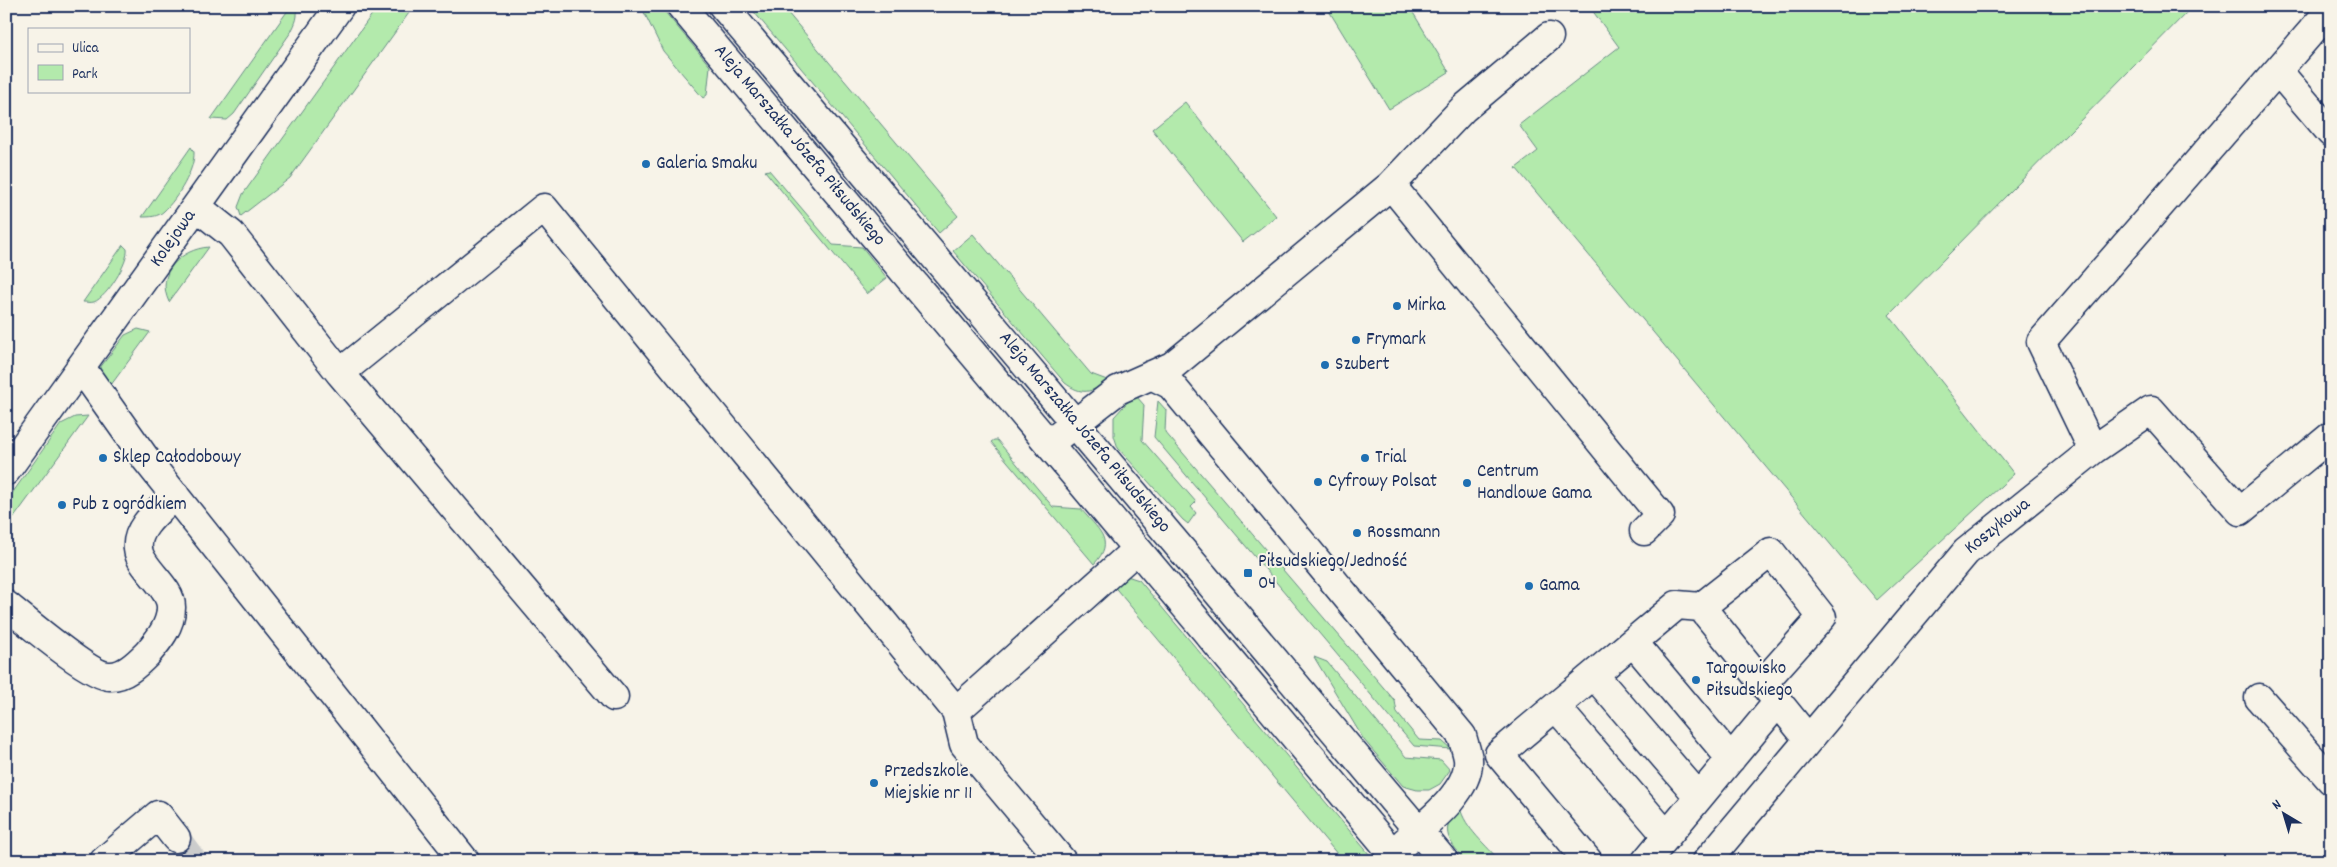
<svg xmlns="http://www.w3.org/2000/svg" width="2337" height="867" font-family="Dekko,sans-serif">
<style>
.green{fill:#b3eaac;stroke:#678c85}
.lines{fill:none;stroke-linecap:round;stroke-linejoin:round}
.minor-tunnel{stroke:#cbcccc;stroke-width:28;stroke-dasharray:28 14;stroke-linecap:butt}
.minor-casing{stroke:#1b2f5e;stroke-width:31}
.minor{stroke:#f7f3e8;stroke-width:28}
.poi-dot{fill:#1f6fb2;stroke:#f7f3e8;stroke-width:2}
.labels{text-anchor:middle;dominant-baseline:central;stroke-width:4;stroke-linejoin:round;paint-order:stroke}
.street-label{font-size:19px;fill:#1b2f5e;stroke:#f7f3e8}
.poi-label{font-size:19px;fill:#1b2f5e;stroke:#f7f3e8;text-anchor:start}
</style>
<rect width="100%" height="100%" fill="#f7f3e8"/>
<filter id="ink" filterUnits="userSpaceOnUse"><feTurbulence type="fractalNoise" baseFrequency=".02" numOctaves="2"/><feDisplacementMap in="SourceGraphic" scale="10" xChannelSelector="R" yChannelSelector="G"/><feConvolveMatrix kernelMatrix="1 2 1 2 8 2 1 2 1" color-interpolation-filters="sRGB"/></filter>
<g filter="url(#ink)">
<path class="green" d="M 291,6 L 295,6 C 300,15 295,24 291,32 L 234,114 L 227,120 L 211,119 Z
M 378,6 L 414,6 L 290,178 L 241,216 L 238,207 L 243,194 Z
M 641,6 L 660,6 L 710,66 L 707,95 L 703,98 L 663,51 Z
M 749,6 L 782,6 L 958,216 L 939,233 Z
M 1326,6 L 1409,6 L 1449,72 L 1389,109 Z
M 1589,6 L 2193,6 L 1889,315 L 2014,474 L 1877,600 L 1516,168 L 1538,151 L 1519,125 L 1619,47 Z
M 1185,102 L 1276,216 L 1243,242 L 1152,129 Z
M 191,147 L 194,152 C 195,170 177,199 164,211 C 158,217 150,217 142,217 Z
M 769,170 L 833,245 L 862,247 L 887,278 L 867,294 L 765,171 Z
M 973,234 L 1091,374 L 1107,380 C 1092,394 1081,395 1065,383 L 953,251 Z
M 123,245 L 127,249 C 129,262 107,297 94,302 C 90,303 87,302 83,302 Z
M 209,247 L 169,302 C 155,273 181,249 209,247 Z
M 138,329 L 150,332 L 108,389 L 99,369 L 125,335 Z
M 1137,397 L 1144,405 L 1142,440 L 1196,502 L 1191,507 L 1196,513 L 1188,524 L 1183,520 L 1118,448 L 1114,436 L 1114,417 L 1131,398 Z
M 1158,401 L 1166,410 L 1165,432 L 1395,701 L 1397,713 L 1419,740 L 1442,741 L 1451,749 L 1414,746 L 1154,437 Z
M 88,416 L 10,523 L 6,516 L 6,502 L 61,424 L 75,417 Z
M 994,440 L 997,440 L 1053,507 L 1081,509 C 1097,529 1117,540 1094,564 L 991,442 Z
M 1127,576 L 1139,580 L 1375,861 L 1343,861 L 1112,584 Z
M 1314,657 L 1327,662 L 1406,757 L 1441,760 L 1450,770 L 1440,784 L 1429,790 L 1417,790 L 1403,786 L 1364,740 Z
M 1459,803 C 1462,825 1483,842 1498,859 L 1495,861 L 1465,861 C 1445,836 1441,831 1459,803 Z"/>
<g class="lines">
<path class="minor-tunnel" d="M 176,838 L 193,861"/>
<defs>
<path id="minor" d="M 681,6 L 1399,861
M 723,6 L 1444,861
M 2278,71 L 2331,133
M 1391,185 L 1660,515 L 1644,531
M 197,207 L 231,234 L 340,373 L 544,208 L 956,711 L 1137,549
M 82,369 L 145,458 L 465,861
M 340,373 L 614,697
M 1151,375 L 1171,385 L 1462,736 C 1464,744 1467,752 1468,759 C 1471,791 1426,824 1405,842
M 1060,435 L 1118,390 L 1172,366 L 1391,185 L 1463,109 L 1549,37
M 2093,450 L 2041,342 L 2331,9
M 6,471 L 340,6
M 6,605 C 24,619 90,676 109,676 C 124,677 137,664 147,654 C 158,641 171,626 171,608 C 172,587 140,569 138,549 C 135,527 161,509 175,495
M 1633,642 L 1731,759
M 1594,675 L 1699,797
M 1763,683 L 1822,617 L 1771,552 L 1701,607 L 1808,739
M 2259,698 L 2331,780
M 1556,707 L 1667,836
M 956,711 L 964,744 L 1062,861
M 104,861 L 158,815 L 176,838
M 1588,861 L 1499,754 L 1677,605 L 1701,607
M 1646,861 L 1778,702
M 1707,861 L 1966,552 L 2093,450 L 2151,410 L 2240,511 L 2331,436"/>
</defs>
<use href="#minor" class="minor-casing"/>
<use href="#minor" class="minor"/>
</g>
</g>
<g class="poi-dot">
<circle cx="646" cy="164" r="5"/>
<circle cx="1397" cy="306" r="5"/>
<circle cx="1356" cy="340" r="5"/>
<circle cx="1325" cy="365" r="5"/>
<circle cx="103" cy="458" r="5"/>
<circle cx="1365" cy="458" r="5"/>
<circle cx="1318" cy="482" r="5"/>
<circle cx="1467" cy="483" r="5"/>
<circle cx="62" cy="505" r="5"/>
<circle cx="1357" cy="533" r="5"/>
<rect x="1243" y="568" width="10" height="10" rx="2.5"/>
<circle cx="1529" cy="586" r="5"/>
<circle cx="1696" cy="680" r="5"/>
<circle cx="874" cy="783" r="5"/>
</g>
<g class="labels">
<g class="street-label">
<text transform="translate(799 146) rotate(50)">Aleja Marszałka Józefa Piłsudskiego</text>
<text transform="translate(174 239) rotate(-55)">Kolejowa</text>
<text transform="translate(1084 433) rotate(50)">Aleja Marszałka Józefa Piłsudskiego</text>
<text transform="translate(1998 527) rotate(-39)">Koszykowa</text>
</g>
<g class="poi-label">
<text x="656" y="164">Galeria Smaku</text>
<text x="1407" y="306">Mirka</text>
<text x="1366" y="340">Frymark</text>
<text x="1335" y="365">Szubert</text>
<text x="113" y="458">Sklep Całodobowy</text>
<text x="1375" y="458">Trial</text>
<text x="1477" y="472">Centrum<tspan x="1477" dy="22">Handlowe Gama</tspan></text>
<text x="1328" y="482">Cyfrowy Polsat</text>
<text x="72" y="505">Pub z ogródkiem</text>
<text x="1367" y="533">Rossmann</text>
<text x="1258" y="562">Piłsudskiego/Jedność<tspan x="1258" dy="22">04</tspan></text>
<text x="1539" y="586">Gama</text>
<text x="1706" y="669">Targowisko<tspan x="1706" dy="22">Piłsudskiego</tspan></text>
<text x="884" y="772">Przedszkole<tspan x="884" dy="22">Miejskie nr 11</tspan></text>
</g>
</g>
<rect width="2337" height="867" fill="none" stroke="#f7f3e8" stroke-width="25"/>
<rect x="12" y="12" width="2312" height="842" fill="none" stroke="#1b2f5e" stroke-width="2" filter="url(#ink)"/>
<rect x="28" y="28" width="162" height="65" fill="#f7f3e8" stroke="#9fa5b1"/>
<rect x="38" y="44" width="25" height="8" fill="#f7f3e8" stroke="#9fa5b1"/>
<text x="72" y="52" font-size="15" fill="#1b2f5e">Ulica</text>
<rect x="38" y="65" width="25" height="15" fill="#b3eaac" stroke="#9fa5b1"/>
<text x="72" y="78" font-size="15" fill="#1b2f5e">Park</text>
<g transform="translate(2284 814) rotate(322)" stroke="#f7f3e8" stroke-width="4" paint-order="stroke">
<path d="M0-4L9 19L0 12L-9 19Z" fill="#1b2f5e"/>
<text y="-8" font-size="14" font-weight="bold" text-anchor="middle" fill="#1b2f5e">N</text>
</g>
</svg>
